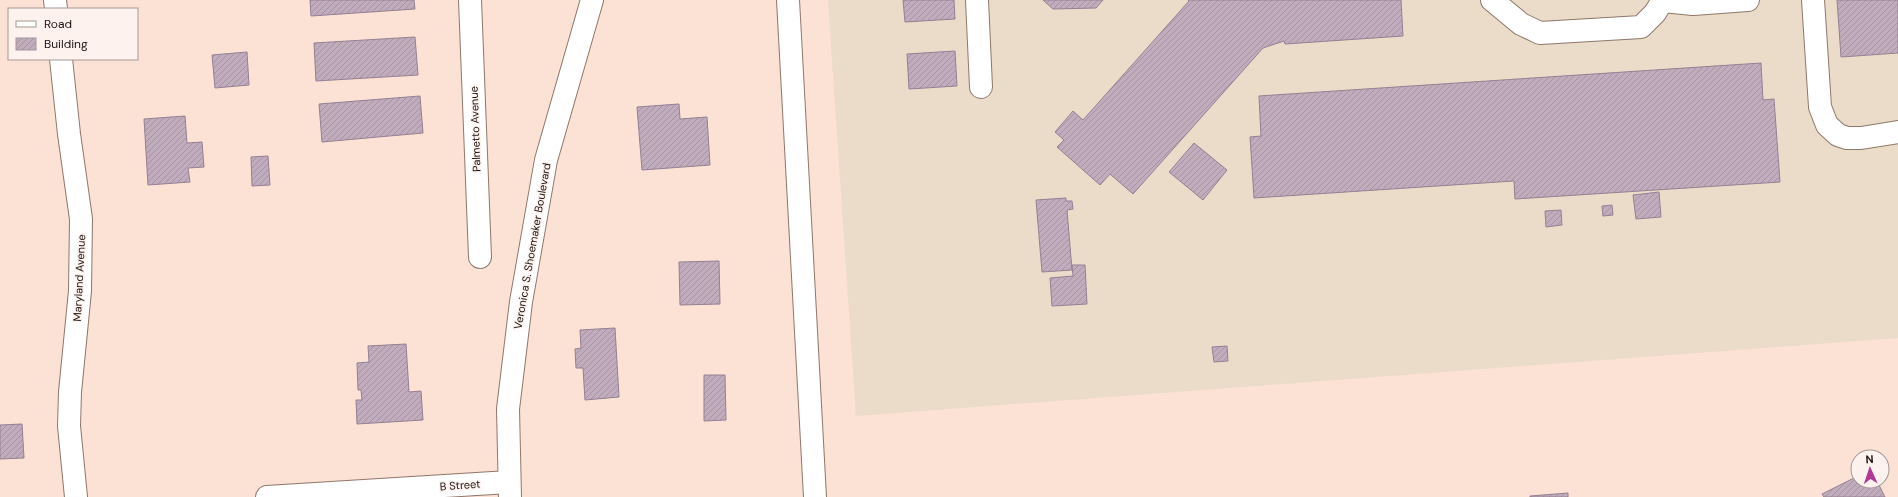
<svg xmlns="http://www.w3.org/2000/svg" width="1898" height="497" font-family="'DM Sans',sans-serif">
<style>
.education{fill:#ebdbc9}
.building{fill:url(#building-hatch);stroke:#948092}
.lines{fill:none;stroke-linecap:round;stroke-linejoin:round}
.minor-casing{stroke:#8e776b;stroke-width:24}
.minor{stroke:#fff;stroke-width:22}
.labels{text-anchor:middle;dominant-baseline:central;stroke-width:3;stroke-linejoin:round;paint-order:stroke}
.street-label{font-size:11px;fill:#1d1410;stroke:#fdf2ed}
</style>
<defs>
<pattern id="building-hatch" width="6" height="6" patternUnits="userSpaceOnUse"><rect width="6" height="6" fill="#c1acbe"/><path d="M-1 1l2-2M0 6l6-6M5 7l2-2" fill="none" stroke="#a593a2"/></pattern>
</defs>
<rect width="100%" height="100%" fill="#fce1d5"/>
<path class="education" d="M 828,0 L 1898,0 L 1898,338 L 856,416 Z"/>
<path class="building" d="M 310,0 L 414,0 L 415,9 L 311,16 Z
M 903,0 L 954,0 L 955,19 L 905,22 Z
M 1043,0 L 1103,0 L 1096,8 L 1053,9 Z
M 1188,0 L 1401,0 L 1403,36 L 1285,44 L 1284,41 L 1263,48 L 1133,194 L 1110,174 L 1100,185 L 1057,147 L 1064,140 L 1055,132 L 1073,111 L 1083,120 L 1189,1 Z
M 1837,0 L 1898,0 L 1898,53 L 1841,57 Z
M 415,37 L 418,75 L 316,81 L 314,43 Z
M 955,51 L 957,86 L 909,89 L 907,54 Z
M 247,52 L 249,85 L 215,88 L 212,55 Z
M 1761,63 L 1763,100 L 1774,99 L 1780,182 L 1515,199 L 1514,181 L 1254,198 L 1250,137 L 1261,136 L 1259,96 Z
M 420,96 L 423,133 L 322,142 L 319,104 Z
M 679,104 L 680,119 L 707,117 L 710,165 L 642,170 L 637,107 Z
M 185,116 L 187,143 L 202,142 L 204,167 L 188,168 L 190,182 L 148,185 L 144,119 Z
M 1194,143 L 1227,170 L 1203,200 L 1169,172 Z
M 268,156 L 270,185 L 252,186 L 251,157 Z
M 1659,192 L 1661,217 L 1636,219 L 1633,195 Z
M 1066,198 L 1066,201 L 1072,201 L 1073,209 L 1067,210 L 1072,270 L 1042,272 L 1036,200 Z
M 1612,205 L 1613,215 L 1603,216 L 1602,206 Z
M 1561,210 L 1562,225 L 1546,227 L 1545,211 Z
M 719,261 L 720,304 L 680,305 L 679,262 Z
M 1072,265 L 1085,265 L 1087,304 L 1052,306 L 1050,278 L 1073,276 Z
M 615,328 L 619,397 L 585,400 L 583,368 L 576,368 L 575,349 L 581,348 L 580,330 Z
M 406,344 L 409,392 L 421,391 L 423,420 L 357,424 L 356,400 L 362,400 L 361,390 L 358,390 L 357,363 L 369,362 L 368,346 Z
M 1227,346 L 1228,361 L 1214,362 L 1212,347 Z
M 704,375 L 725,375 L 726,420 L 704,421 Z
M 22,424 L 24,458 L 0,459 L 0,425 Z
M 1858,476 L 1858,481 L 1877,481 L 1885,497 L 1824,497 L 1822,494 Z
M 1568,493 L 1568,497 L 1530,497 L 1530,496 Z"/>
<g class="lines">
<defs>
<path id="minor" d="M 55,0 L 56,9
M 470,0 L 480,257
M 788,0 L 815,497
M 977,0 L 981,87
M 1492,0 L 1521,24 L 1540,33 L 1641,27 L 1655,13 L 1663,0
M 1813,0 L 1820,107 L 1827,125 L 1838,135 L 1847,138 L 1861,138 L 1898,132
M 1663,1 L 1693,4 L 1748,0
M 61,59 L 69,134 L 81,219 L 80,291 L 70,392 L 69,426 L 76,497
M 267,497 L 509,482
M 510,497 L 508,409 L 521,302 L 546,160 L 592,0"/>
</defs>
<use href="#minor" class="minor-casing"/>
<use href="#minor" class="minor"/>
</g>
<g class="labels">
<g class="street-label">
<text transform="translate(475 129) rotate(-92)">Palmetto Avenue</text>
<text transform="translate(532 246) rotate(-80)">Veronica S. Shoemaker Boulevard</text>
<text transform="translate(79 278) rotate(-87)">Maryland Avenue</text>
<text transform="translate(460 485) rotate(-4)">B Street</text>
</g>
</g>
<rect x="8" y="8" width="130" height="52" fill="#fdf2ed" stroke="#a39995"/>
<rect x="16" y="21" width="20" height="6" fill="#ffffff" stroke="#a39995"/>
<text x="44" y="28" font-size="12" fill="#1d1410">Road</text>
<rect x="16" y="38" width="20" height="12" fill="url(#building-hatch)" stroke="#a39995"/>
<text x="44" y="48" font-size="12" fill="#1d1410">Building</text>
<g transform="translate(1870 469) rotate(357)"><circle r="19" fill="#fdf2ed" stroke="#a39995"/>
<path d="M0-3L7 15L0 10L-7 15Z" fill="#af3a93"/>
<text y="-6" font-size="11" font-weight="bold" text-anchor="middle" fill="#1d1410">N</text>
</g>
</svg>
